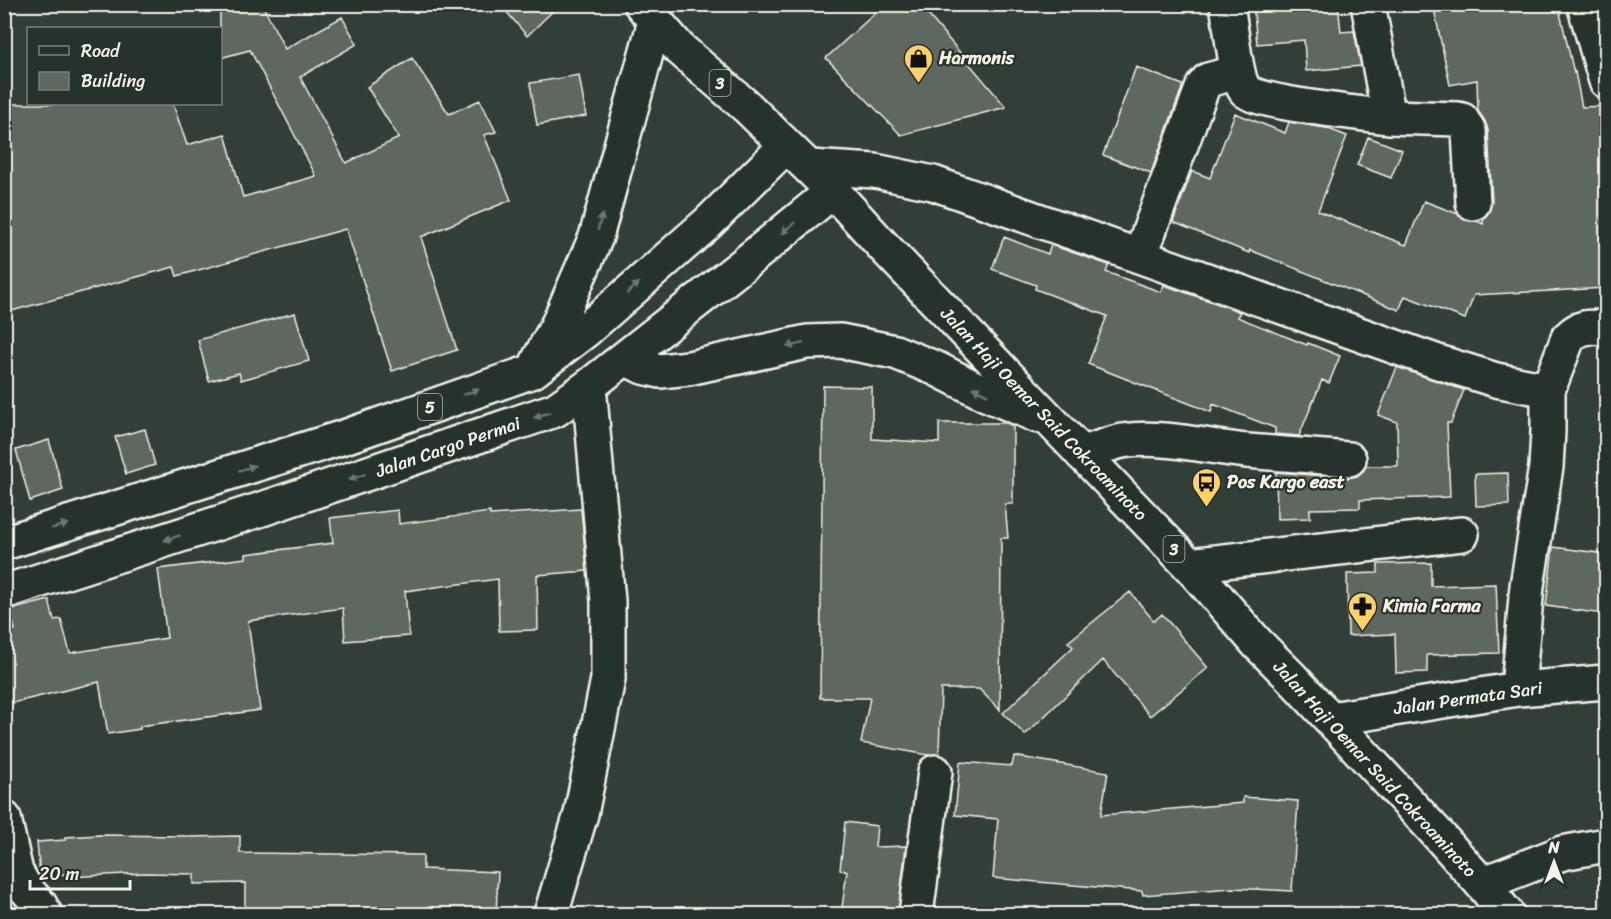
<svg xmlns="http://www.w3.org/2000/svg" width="1611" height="919" font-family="Sriracha,sans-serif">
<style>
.building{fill:#5f6861;stroke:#f4f1e8;stroke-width:1.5}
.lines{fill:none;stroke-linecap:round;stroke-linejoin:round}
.minor-casing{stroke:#f4f1e8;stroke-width:38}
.highway-casing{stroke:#f4f1e8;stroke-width:38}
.minor{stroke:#26332d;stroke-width:33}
.highway{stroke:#26332d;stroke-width:33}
.oneway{fill:#6e766e}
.labels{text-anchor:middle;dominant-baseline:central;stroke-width:4.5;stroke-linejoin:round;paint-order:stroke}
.shield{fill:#26332d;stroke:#b6b8b0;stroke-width:1.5}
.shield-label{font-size:16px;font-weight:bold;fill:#f4f1e8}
.poi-label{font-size:18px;font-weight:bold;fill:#f4f1e8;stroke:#26332d;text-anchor:start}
.street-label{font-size:18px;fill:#f4f1e8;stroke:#26332d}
</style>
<rect width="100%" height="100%" fill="#323e38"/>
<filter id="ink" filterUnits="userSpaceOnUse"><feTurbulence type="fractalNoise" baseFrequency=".0167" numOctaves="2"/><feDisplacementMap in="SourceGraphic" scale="12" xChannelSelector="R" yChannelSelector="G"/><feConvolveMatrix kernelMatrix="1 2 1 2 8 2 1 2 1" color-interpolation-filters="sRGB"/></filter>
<g filter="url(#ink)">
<path class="building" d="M 232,4 L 262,4 L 285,49 L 342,17 L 357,44 L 300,77 L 346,163 L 399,138 L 367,87 L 412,58 L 449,114 L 480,100 L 496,132 L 484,135 L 511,200 L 421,237 L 457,350 L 392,371 L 346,229 L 177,276 L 174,267 L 4,313 L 4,104 L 173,104 L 187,145 L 225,134 L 243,197 L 316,176 L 250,50 L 220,58 L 220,8 Z
M 500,4 L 560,4 L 527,36 Z
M 885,4 L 919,4 L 1006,107 L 901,135 L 826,58 Z
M 1253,4 L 1338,4 L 1341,32 L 1354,31 L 1361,66 L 1306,71 L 1304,40 L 1257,44 Z
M 1433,4 L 1558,4 L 1574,73 L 1575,72 L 1582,107 L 1605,106 L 1606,135 L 1606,288 L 1474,295 L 1465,319 L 1405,296 L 1399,310 L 1250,250 L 1249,253 L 1173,222 L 1192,171 L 1210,178 L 1235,113 L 1285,133 L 1289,122 L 1326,128 L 1347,136 L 1318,211 L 1406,245 L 1424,201 L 1458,214 L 1465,220 L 1477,221 L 1483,224 L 1483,219 L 1489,212 L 1492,202 L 1488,130 L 1485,121 L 1478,111 L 1477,80 L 1450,85 Z
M 1136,67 L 1183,85 L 1151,173 L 1103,155 Z
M 579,75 L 586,116 L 537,125 L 530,83 Z
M 1368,137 L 1402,150 L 1391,178 L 1357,165 Z
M 1004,237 L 1048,254 L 1051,245 L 1109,265 L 1106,272 L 1161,292 L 1164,285 L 1230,308 L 1240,312 L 1237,317 L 1307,345 L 1308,343 L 1340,356 L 1329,383 L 1322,380 L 1299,436 L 1275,434 L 1275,428 L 1213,404 L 1211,412 L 1088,364 L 1107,316 L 1035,289 L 1036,285 L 992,269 Z
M 295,313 L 309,361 L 241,380 L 239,373 L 209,381 L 198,340 Z
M 1397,367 L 1464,390 L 1451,423 L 1447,423 L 1450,497 L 1360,500 L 1360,508 L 1310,509 L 1310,518 L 1277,519 L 1276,472 L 1348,478 L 1357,476 L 1364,470 L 1366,466 L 1398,466 L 1397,422 L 1378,415 Z
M 823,386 L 872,387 L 872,439 L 939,443 L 939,423 L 1007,423 L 1013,426 L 1013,504 L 1005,504 L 1008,538 L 1001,538 L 1000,710 L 979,689 L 941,689 L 939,754 L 928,755 L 861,743 L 870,698 L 820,698 Z
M 145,429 L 155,465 L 126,474 L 115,437 Z
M 49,440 L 63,490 L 30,501 L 16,450 Z
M 1508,473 L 1509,505 L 1476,506 L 1475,474 Z
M 581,509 L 587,571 L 537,575 L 538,630 L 499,631 L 498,579 L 405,591 L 409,636 L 345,641 L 343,608 L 248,621 L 260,710 L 140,726 L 140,729 L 108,734 L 99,682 L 4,705 L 4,632 L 15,630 L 10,610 L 49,600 L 54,620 L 61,619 L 70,653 L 167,638 L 158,569 L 246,558 L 246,554 L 333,543 L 330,518 L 398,510 L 399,524 L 490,512 L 490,515 Z
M 1553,547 L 1606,554 L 1606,590 L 1603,614 L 1546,606 Z
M 1431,563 L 1431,586 L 1496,584 L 1499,653 L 1427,655 L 1427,672 L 1396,673 L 1395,634 L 1348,636 L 1347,574 L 1378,573 L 1378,564 Z
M 1130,592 L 1154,621 L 1162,614 L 1208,668 L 1150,716 L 1103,660 L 1025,735 L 1003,713 L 1073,647 L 1068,642 Z
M 1014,756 L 1108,772 L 1101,815 L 1243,803 L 1243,797 L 1298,801 L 1292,891 L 1232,888 L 1143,895 L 1142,891 L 993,878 L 998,819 L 955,815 L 960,762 L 1012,766 Z
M 845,822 L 877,826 L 875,847 L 906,846 L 898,915 L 841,915 L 847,871 L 840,870 Z
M 100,835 L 188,836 L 188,837 L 240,836 L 240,853 L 423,855 L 423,869 L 498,872 L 496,915 L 245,915 L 245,883 L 194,884 L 194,874 L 145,873 L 68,877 L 68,874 L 40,876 L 37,842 L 65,840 L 65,837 Z"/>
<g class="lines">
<defs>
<path id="minor" d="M 1227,4 C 1230,21 1236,79 1245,90 C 1254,103 1368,114 1389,117 L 1368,4
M 1584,4 L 1606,81
M 1389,117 L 1458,119 L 1462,120 L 1469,131 L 1473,203
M 809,167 L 875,171 L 933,183 L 1438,362 L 1496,380 L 1548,390 L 1548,432 L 1546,467 L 1527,586 L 1518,689
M 1140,256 L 1203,86 L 1208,80 L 1238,72
M 1548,390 L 1568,338 C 1580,325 1590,327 1606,328
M 1082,454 C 1095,449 1109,444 1122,441 C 1163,435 1207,447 1247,451 C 1281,454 1315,456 1349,459
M 1189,565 L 1462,534
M 1331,719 L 1518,689 L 1606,682
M 4,818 L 16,872 L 26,889 L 40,905 L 45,914
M 1482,884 L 1562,853 L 1606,845
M 551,914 L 581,814 L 608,679 L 608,601 L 589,386
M 916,914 L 935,772"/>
<path id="highway" d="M 641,4 L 679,48 L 748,108 L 833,191 L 883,246 L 1189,565 L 1257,643 L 1292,678 L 1433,829 L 1482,884 L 1507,914
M 625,358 L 643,367 L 660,371 L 689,368 L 807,342 L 840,341 L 895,352 L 937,369 L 986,394 L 1038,416
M 538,361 L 558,324 L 596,237 L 655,21
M 4,543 L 344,437 L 533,371 L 585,331 L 708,223 L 786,146
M 4,592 L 265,508 L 555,410 L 589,386 L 744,264 L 833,191"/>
</defs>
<use href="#minor" class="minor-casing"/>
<use href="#highway" class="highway-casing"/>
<use href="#minor" class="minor"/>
<use href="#highway" class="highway"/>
</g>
<defs><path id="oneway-solid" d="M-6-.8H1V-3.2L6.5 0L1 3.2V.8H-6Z" transform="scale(1.5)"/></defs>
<g class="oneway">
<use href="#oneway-solid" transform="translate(600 222) rotate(-75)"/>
<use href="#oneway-solid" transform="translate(788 228) rotate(141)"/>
<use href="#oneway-solid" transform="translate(633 288) rotate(-42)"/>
<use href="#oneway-solid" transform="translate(795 345) rotate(168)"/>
<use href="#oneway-solid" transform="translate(980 391) rotate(-154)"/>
<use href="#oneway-solid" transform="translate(471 392) rotate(-20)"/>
<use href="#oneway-solid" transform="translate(542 415) rotate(161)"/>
<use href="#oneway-solid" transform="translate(247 468) rotate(-18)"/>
<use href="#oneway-solid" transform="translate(357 477) rotate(161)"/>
<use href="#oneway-solid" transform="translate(60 526) rotate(-17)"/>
<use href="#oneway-solid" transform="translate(172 538) rotate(162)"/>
</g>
</g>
<defs>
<symbol id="shop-pin" viewBox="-11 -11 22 30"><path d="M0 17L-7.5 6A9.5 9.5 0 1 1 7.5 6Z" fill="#ffd166" stroke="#26332d"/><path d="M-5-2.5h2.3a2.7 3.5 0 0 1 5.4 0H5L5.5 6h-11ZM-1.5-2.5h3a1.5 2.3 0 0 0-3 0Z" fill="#111"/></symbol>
<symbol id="bus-pin" viewBox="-11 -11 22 30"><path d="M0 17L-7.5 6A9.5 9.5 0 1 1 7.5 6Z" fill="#ffd166" stroke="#26332d"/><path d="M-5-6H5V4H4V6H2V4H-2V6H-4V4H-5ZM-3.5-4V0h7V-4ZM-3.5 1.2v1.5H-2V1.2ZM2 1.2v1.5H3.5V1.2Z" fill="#111"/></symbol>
<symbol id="pharmacy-pin" viewBox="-11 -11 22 30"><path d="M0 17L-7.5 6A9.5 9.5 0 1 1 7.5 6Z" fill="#ffd166" stroke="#26332d"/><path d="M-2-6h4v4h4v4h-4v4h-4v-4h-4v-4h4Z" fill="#111"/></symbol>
</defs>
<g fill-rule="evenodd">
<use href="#shop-pin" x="902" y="42" width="33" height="45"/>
<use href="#bus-pin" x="1190" y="466" width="33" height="45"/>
<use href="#pharmacy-pin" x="1346" y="590" width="33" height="45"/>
</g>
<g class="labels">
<g class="shield">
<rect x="709.5" y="70" width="21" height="26" rx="4.5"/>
<rect x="418" y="394" width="24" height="26" rx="4.5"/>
<rect x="1163.5" y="536" width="21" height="26" rx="4.5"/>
</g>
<g class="shield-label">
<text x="720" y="83">3</text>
<text x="430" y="407">5</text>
<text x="1174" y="549">3</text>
</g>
<g class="poi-label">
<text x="939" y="58">Harmonis</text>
<text x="1227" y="482">Pos Kargo east</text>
<text x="1383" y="606">Kimia Farma</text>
</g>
<g class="street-label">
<text transform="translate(1044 414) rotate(46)">Jalan Haji Oemar Said Cokroaminoto</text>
<text transform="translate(448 447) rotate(-19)">Jalan Cargo Permai</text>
<text transform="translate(1468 698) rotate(-8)">Jalan Permata Sari</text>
<text transform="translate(1375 769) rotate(47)">Jalan Haji Oemar Said Cokroaminoto</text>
</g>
</g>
<rect width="1611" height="919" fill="none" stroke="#26332d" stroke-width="24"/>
<rect x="12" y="12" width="1587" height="895" fill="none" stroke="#f4f1e8" stroke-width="2" filter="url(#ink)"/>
<rect x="27" y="27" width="195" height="78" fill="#26332d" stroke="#787f78" stroke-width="1.5"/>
<rect x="39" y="46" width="30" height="9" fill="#26332d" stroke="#787f78" stroke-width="1.5"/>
<text x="81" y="57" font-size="18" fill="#f4f1e8">Road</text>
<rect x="39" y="72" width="30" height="18" fill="#5f6861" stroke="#787f78" stroke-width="1.5"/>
<text x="81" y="87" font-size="18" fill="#f4f1e8">Building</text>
<g transform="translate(1554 862)" stroke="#26332d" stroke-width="4.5" paint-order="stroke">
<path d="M0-4.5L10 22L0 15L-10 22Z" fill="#f4f1e8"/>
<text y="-9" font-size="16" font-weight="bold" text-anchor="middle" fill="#f4f1e8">N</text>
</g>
<path d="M30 880v9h100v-9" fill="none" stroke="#f4f1e8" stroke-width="3"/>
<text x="39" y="880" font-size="18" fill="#f4f1e8" stroke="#26332d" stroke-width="4.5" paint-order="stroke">20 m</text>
</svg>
